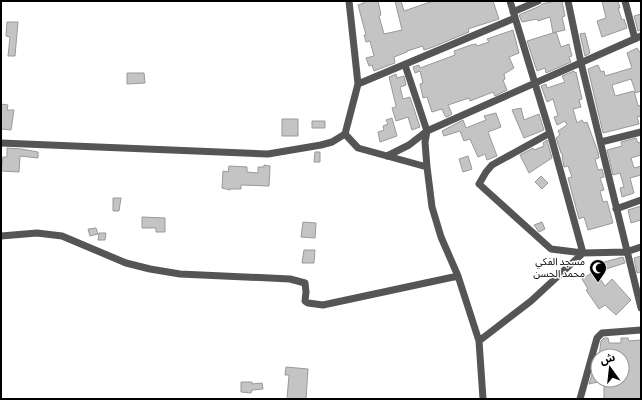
<svg xmlns="http://www.w3.org/2000/svg" width="642" height="400" font-family="'Source Sans 3','Noto Sans Arabic',sans-serif">
<style>
.building{fill:#c4c4c4;stroke:#999}
.lines{fill:none;stroke-linecap:round;stroke-linejoin:round}
.minor{stroke:#555;stroke-width:7}
.labels{text-anchor:middle;dominant-baseline:central;stroke-width:3;stroke-linejoin:round;paint-order:stroke}
.poi-label{font-size:10px;fill:#000;stroke:#fff;text-anchor:end}
</style>
<rect width="100%" height="100%" fill="#fff"/>
<path class="building" d="M 363,1 L 378,1 L 380,10 L 381,15 L 379,16 L 384,34 L 402,30 L 395,1 L 401,1 L 404,11 L 433,1 L 493,1 L 499,19 L 468,29 L 469,32 L 433,47 L 424,50 L 423,46 L 407,51 L 407,52 L 394,57 L 395,63 L 374,71 L 372,65 L 369,66 L 366,58 L 374,56 L 370,41 L 366,42 L 364,35 L 366,35 L 358,5 L 364,3 Z
M 554,1 L 562,1 L 565,16 L 562,17 L 565,30 L 556,32 L 561,47 L 569,44 L 572,56 L 569,57 L 571,62 L 546,73 L 545,68 L 537,71 L 527,41 L 556,32 L 553,33 L 550,17 L 538,21 L 537,19 L 522,22 L 519,15 L 540,6 L 542,4 Z
M 602,1 L 618,1 L 620,8 L 618,8 L 622,20 L 624,19 L 627,28 L 602,37 L 597,21 L 606,18 Z
M 641,14 L 641,30 L 638,31 L 634,16 Z
M 7,22 L 18,22 L 15,56 L 8,56 L 10,37 L 6,36 Z
M 513,30 L 519,53 L 509,57 L 514,68 L 504,74 L 505,79 L 503,80 L 507,90 L 495,96 L 493,92 L 470,101 L 469,98 L 448,105 L 452,114 L 447,117 L 445,116 L 442,109 L 432,112 L 427,97 L 423,98 L 420,84 L 423,83 L 420,71 L 415,73 L 413,67 L 419,65 L 420,68 L 455,55 L 454,51 L 471,45 L 476,44 L 477,46 L 489,42 L 487,39 Z
M 585,33 L 590,53 L 585,56 L 580,34 Z
M 637,48 L 641,54 L 641,91 L 636,93 L 631,79 L 612,85 L 615,96 L 634,91 L 638,106 L 641,105 L 641,116 L 637,117 L 639,124 L 603,133 L 588,69 L 598,65 L 601,72 L 604,71 L 605,76 L 632,68 L 627,53 Z
M 574,71 L 575,73 L 576,72 L 582,99 L 579,100 L 581,107 L 573,109 L 577,123 L 582,120 L 584,123 L 587,122 L 598,152 L 599,158 L 595,159 L 598,170 L 602,169 L 604,177 L 600,178 L 604,190 L 600,191 L 603,202 L 607,201 L 613,223 L 588,230 L 584,217 L 579,219 L 568,178 L 572,177 L 568,166 L 564,167 L 562,156 L 563,155 L 561,153 L 556,138 L 560,135 L 558,131 L 567,125 L 565,121 L 557,125 L 554,117 L 558,116 L 553,99 L 547,102 L 541,86 L 546,84 L 547,88 L 565,82 L 562,76 Z
M 127,73 L 144,73 L 145,83 L 127,84 Z
M 396,74 L 397,78 L 404,76 L 406,85 L 400,87 L 403,99 L 410,97 L 420,127 L 412,130 L 408,117 L 396,121 L 392,108 L 396,107 L 396,106 L 389,77 Z
M 1,104 L 8,105 L 7,110 L 14,110 L 11,130 L 1,129 Z
M 521,108 L 524,120 L 539,114 L 544,130 L 524,138 L 512,110 Z
M 496,113 L 501,127 L 488,132 L 497,156 L 487,160 L 485,154 L 478,157 L 470,139 L 464,141 L 460,131 L 444,136 L 442,131 L 463,120 L 466,128 L 486,120 L 484,116 Z
M 392,118 L 397,136 L 380,142 L 378,132 L 384,130 L 383,126 L 388,124 L 386,120 Z
M 282,119 L 298,119 L 298,136 L 282,136 Z
M 312,121 L 325,121 L 325,128 L 312,128 Z
M 636,138 L 638,143 L 641,142 L 641,155 L 631,158 L 634,168 L 641,166 L 641,175 L 630,178 L 634,193 L 622,197 L 620,188 L 624,187 L 620,173 L 613,175 L 607,150 L 622,146 L 621,142 Z
M 547,140 L 552,158 L 529,173 L 520,155 L 533,148 L 534,150 L 544,146 L 543,143 Z
M 7,148 L 21,149 L 38,152 L 38,158 L 20,156 L 19,172 L 1,171 L 3,157 L 7,157 Z
M 315,152 L 320,152 L 320,162 L 314,162 Z
M 468,156 L 472,169 L 463,172 L 459,159 Z
M 264,165 L 270,166 L 269,186 L 241,185 L 241,189 L 230,189 L 230,190 L 222,188 L 223,171 L 228,172 L 229,166 L 247,167 L 247,172 L 258,173 L 258,167 L 264,167 Z
M 541,176 L 548,183 L 542,189 L 535,182 Z
M 113,198 L 121,198 L 119,211 L 113,211 Z
M 641,206 L 641,220 L 631,223 L 628,210 Z
M 142,217 L 165,218 L 165,232 L 156,232 L 156,228 L 142,228 Z
M 303,222 L 316,223 L 315,238 L 301,237 Z
M 542,222 L 545,229 L 539,232 L 534,225 Z
M 96,228 L 98,234 L 90,236 L 88,229 Z
M 99,233 L 106,233 L 105,240 L 98,240 Z
M 304,250 L 315,250 L 314,263 L 302,263 Z
M 641,256 L 641,272 L 637,273 L 634,258 Z
M 623,257 L 625,263 L 606,269 L 604,262 Z
M 595,271 L 605,286 L 612,279 L 631,300 L 616,315 L 605,305 L 599,309 L 586,290 L 588,289 L 582,279 Z
M 604,338 L 608,338 L 609,343 L 621,343 L 621,338 L 628,338 L 629,341 L 641,340 L 641,399 L 604,399 L 604,384 L 615,384 L 615,381 L 622,380 L 622,356 L 599,356 L 601,341 Z
M 286,367 L 308,369 L 306,399 L 287,399 L 289,375 L 285,375 Z
M 594,368 L 598,369 L 598,382 L 589,384 Z
M 241,382 L 252,382 L 252,384 L 262,383 L 263,389 L 252,390 L 251,393 L 241,392 Z"/>
<g class="lines">
<path class="minor" d="M 349,1 L 358,84 L 345,134 L 358,148 L 427,167 L 432,207 L 441,237 L 458,276 L 479,341
M 510,1 L 550,133 L 583,253 L 551,249 L 479,184 L 486,172 L 492,165 L 550,133
M 568,1 L 581,63 L 641,308
M 625,1 L 635,39
M 513,12 L 538,1
M 405,65 L 427,131 L 425,142 L 427,167
M 358,84 L 515,18
M 601,142 L 641,132
M 1,143 L 268,154 L 321,145 L 332,142 L 345,134
M 387,156 L 409,145 L 427,131 L 641,36
M 616,209 L 641,200
M 1,236 L 37,233 L 62,236 L 126,263 L 150,269 L 180,274 L 290,279 L 305,283 L 306,292 L 305,301 L 308,303 L 323,305 L 458,276
M 483,399 L 479,341 L 531,301 L 583,253 L 626,252 L 641,247
M 580,399 L 597,338 L 602,333 L 641,330"/>
</g>
<defs>
<symbol id="mosque-pin" viewBox="-11 -11 22 30"><path d="M0 17L-7.5 6A9.5 9.5 0 1 1 7.5 6Z" fill="#000" stroke="#fff"/><path d="M3.5-4.9A6 6 0 1 0 3.5 4.9A5 5 0 1 1 3.5-4.9Z" fill="#fff"/></symbol>
</defs>
<g fill-rule="evenodd">
<use href="#mosque-pin" x="588" y="258" width="20" height="27"/>
</g>
<g class="labels">
<g class="poi-label">
<text x="585" y="262">مسجد الفكي<tspan x="585" dy="12">محمد الحسن</tspan></text>
</g>
</g>
<rect width="642" height="400" fill="none" stroke="#000000" stroke-width="4"/>
<g transform="translate(610 368) rotate(345)"><circle r="19" fill="#ffffff" stroke="#999999"/>
<path d="M0-3L7 15L0 10L-7 15Z" fill="#000000"/>
<text y="-6" font-size="11" font-weight="bold" text-anchor="middle" fill="#000000">ش</text>
</g>
</svg>
